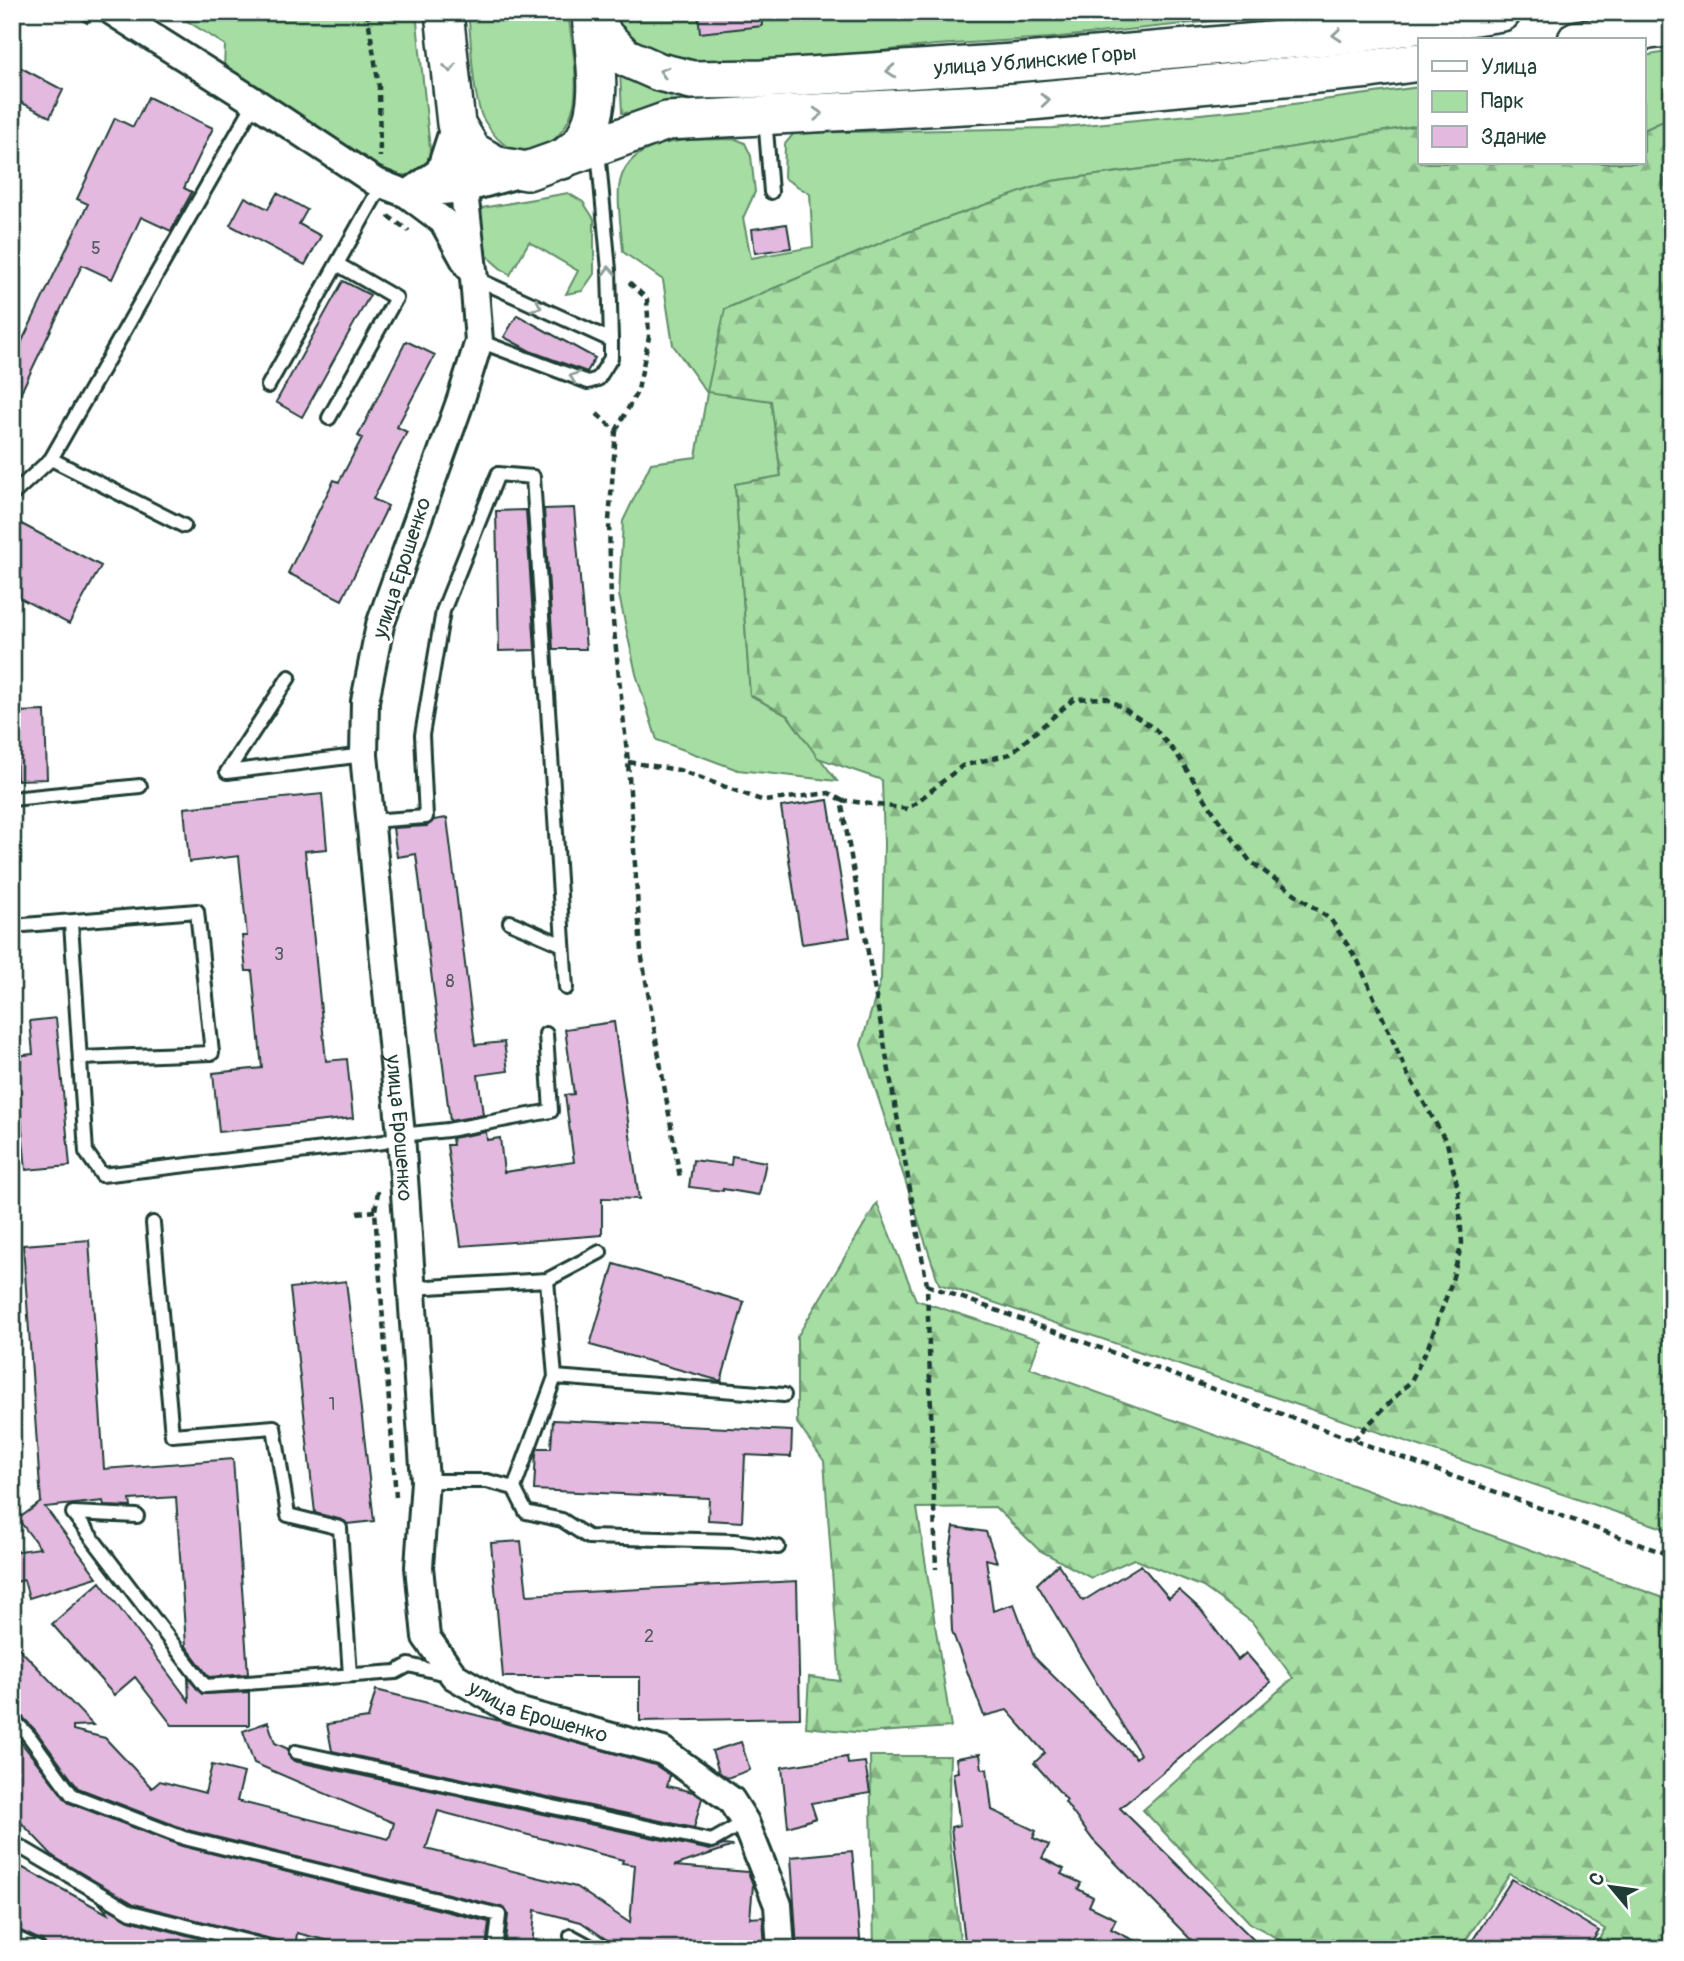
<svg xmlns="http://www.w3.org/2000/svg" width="1684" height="1961" font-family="Pangolin,sans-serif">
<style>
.green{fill:#a5dda2;stroke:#628d6b;stroke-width:2}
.forest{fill:url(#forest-firs);stroke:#628d6b;stroke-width:2}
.building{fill:#e3b9df;stroke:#1f3d34;stroke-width:2;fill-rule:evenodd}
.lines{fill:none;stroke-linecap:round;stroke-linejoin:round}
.lane-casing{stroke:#1f3d34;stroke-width:18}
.street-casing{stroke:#1f3d34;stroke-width:32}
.secondary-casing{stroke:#1f3d34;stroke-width:42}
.path{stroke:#1f3d34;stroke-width:4.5;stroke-dasharray:7 5;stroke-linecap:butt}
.lane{stroke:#fff;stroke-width:12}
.street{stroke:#fff;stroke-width:26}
.secondary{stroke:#fff;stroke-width:37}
.oneway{stroke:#8f9e9a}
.labels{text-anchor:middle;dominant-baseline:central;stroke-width:6;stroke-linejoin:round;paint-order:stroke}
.number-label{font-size:18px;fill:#505c5f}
.street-label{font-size:21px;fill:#1f3d34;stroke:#fff}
</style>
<defs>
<pattern id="forest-firs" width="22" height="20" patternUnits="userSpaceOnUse" patternTransform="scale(1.75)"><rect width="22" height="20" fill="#a5dda2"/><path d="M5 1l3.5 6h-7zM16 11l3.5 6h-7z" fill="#86b485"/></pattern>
</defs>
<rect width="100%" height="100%" fill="#fff"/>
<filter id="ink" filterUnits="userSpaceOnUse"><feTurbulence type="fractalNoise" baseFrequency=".0143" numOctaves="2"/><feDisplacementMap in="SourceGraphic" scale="14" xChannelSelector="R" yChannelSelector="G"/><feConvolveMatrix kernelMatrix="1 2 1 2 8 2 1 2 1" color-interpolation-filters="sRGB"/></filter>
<g filter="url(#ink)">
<path class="green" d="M 173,12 L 416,12 L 430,149 L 428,162 L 412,175 L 393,175 L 366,161 L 224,68 L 225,45 Z
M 468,12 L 568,12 C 571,39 579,77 574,104 C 566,144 521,171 492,132 C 488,126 483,120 481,114 C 471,82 472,45 468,12 Z
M 615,12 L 1298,12 L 1050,38 L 935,45 L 748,66 L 701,66 L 648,50 L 631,39 L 622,28 Z
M 1672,51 L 1672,117 L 1644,130 L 1644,56 Z
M 620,71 C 639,87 659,93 683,96 L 950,81 L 952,94 L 622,113 Z
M 1420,87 L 1420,125 L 1247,155 L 1052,181 L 897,236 L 725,309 L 771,401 L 781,476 L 735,484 L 750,695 L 788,716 L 837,781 L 738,770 L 657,740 L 636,674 L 619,595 L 623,521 L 651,463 L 696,457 L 707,393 L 673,345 L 663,280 L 623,252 C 622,232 617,208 619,188 C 625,134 697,140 736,139 L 745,143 L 751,156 L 755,192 L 743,218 L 751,258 L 813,247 L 810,194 L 784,178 L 785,144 L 794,133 L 1053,128 L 1263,108 Z
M 568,193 L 583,202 L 594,219 L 594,274 L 582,291 L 566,294 L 578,271 L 529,242 L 510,275 C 482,257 473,241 482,208 Z"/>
<path class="forest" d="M 1672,117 L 1672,1531 L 939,1284 L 861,1045 L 881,979 L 884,844 L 882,780 L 818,758 L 788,716 L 750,695 L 735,484 L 781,476 L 771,401 L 707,392 L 725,309 L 897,236 L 1052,181 L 1247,155 L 1420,125 L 1420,163 L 1644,163 L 1644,130 Z
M 877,1203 L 916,1300 L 1040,1340 L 1030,1368 L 1672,1601 L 1672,1949 L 1593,1949 L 1605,1929 L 1510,1874 L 1460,1949 L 1296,1949 L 1250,1923 L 1143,1810 L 1293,1678 L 1252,1622 L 1203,1587 L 1134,1559 L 1091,1578 L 1039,1550 L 995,1507 L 917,1508 L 951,1727 L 864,1733 L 806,1727 L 809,1677 L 840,1681 L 824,1461 L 797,1423 L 797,1337 Z
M 870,1756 L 950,1756 L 948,1827 L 961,1949 L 874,1949 Z"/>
<path class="building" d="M 698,12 L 761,12 L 762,26 L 700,33 Z
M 12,63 L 63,90 L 50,117 L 12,98 Z
M 148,97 L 213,128 L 184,188 L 192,192 L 171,231 L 141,217 L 112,279 L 82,265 L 12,411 L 12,362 L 88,204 L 77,199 L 115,118 L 133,127 Z
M 277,193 L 307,210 L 299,224 L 321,236 L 305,265 L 230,225 L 245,197 L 268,209 Z
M 787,224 L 791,248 L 755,253 L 752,229 Z
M 343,281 L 370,295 L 302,417 L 276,402 Z
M 517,315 L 595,358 L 587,372 L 530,351 L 504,337 Z
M 406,341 L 435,355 L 397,427 L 407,432 L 373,499 L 388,506 L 342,600 L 288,573 L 334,480 L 339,482 L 362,438 L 358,436 Z
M 574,508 L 586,649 L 553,649 L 544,509 Z
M 526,510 L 535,650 L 499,651 L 496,511 Z
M 12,519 L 101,566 L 69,624 L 12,594 Z
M 45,711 L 47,779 L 17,780 L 15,712 Z
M 322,794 L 327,849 L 305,851 L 326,1061 L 347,1059 L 353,1118 L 219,1132 L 213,1073 L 262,1068 L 252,971 L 246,971 L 242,936 L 247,936 L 239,856 L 189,862 L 184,808 Z
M 828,800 L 850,937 L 802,944 L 781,807 Z
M 447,818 L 475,1045 L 504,1042 L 508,1071 L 478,1075 L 483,1115 L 450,1121 L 416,854 L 397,857 L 393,828 L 427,826 L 434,820 Z
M 56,1018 L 70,1166 L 26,1170 L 15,1056 L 33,1054 L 30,1021 Z
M 614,1022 L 639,1199 L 602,1198 L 602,1235 L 461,1246 L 447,1145 L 453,1145 L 452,1138 L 486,1132 L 487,1140 L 500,1138 L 504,1172 L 574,1162 L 565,1095 L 574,1094 L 565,1029 Z
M 732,1156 L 766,1162 L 759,1195 L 723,1189 L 723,1191 L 689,1187 L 693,1160 L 731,1165 Z
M 89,1240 L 104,1469 L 233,1459 L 248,1674 L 209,1677 L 186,1646 L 176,1497 L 130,1500 L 131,1507 L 104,1506 L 103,1501 L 45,1507 L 97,1577 L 29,1598 L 24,1580 L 12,1583 L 12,1552 L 40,1548 L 18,1519 L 41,1502 L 23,1245 Z
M 614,1264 L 744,1302 L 721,1381 L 590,1345 Z
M 346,1281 L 374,1521 L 347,1524 L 342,1520 L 315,1513 L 290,1288 Z
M 553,1420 L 792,1431 L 791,1457 L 745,1455 L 742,1522 L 708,1520 L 709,1498 L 534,1490 L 536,1453 L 538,1448 L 551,1448 Z
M 954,1527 L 986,1532 L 997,1562 L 986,1559 L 993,1611 L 1014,1604 L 1034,1657 L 1136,1758 L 1140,1754 L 1037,1584 L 1058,1564 L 1083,1601 L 1141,1565 L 1169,1598 L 1179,1590 L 1200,1609 L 1238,1660 L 1246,1653 L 1271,1682 L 1120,1808 L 1263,1949 L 1200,1949 L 1093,1840 L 1065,1802 L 1067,1800 L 1034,1763 L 1045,1753 L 1007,1710 L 984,1716 L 952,1631 L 949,1557 Z
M 521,1541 L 527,1595 L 797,1581 L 800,1718 L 640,1721 L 640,1677 L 503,1677 L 491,1543 Z
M 100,1582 L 189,1701 L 188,1678 L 202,1694 L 249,1692 L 249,1725 L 172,1725 L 135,1677 L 114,1695 L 52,1624 Z
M 12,1641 L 93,1725 L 73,1726 L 73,1730 L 105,1738 L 152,1788 L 160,1781 L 205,1793 L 212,1765 L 244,1773 L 237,1801 L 389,1839 L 394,1823 L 254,1763 L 243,1731 L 268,1722 L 275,1743 L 288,1749 L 288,1755 L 294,1761 L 710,1850 L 723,1845 L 733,1846 L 674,1866 L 748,1872 L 753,1885 L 750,1918 L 763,1917 L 765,1949 L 620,1949 L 581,1922 L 535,1910 L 532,1949 L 504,1949 L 508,1915 L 505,1909 L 501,1907 L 187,1830 L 78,1788 L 35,1730 L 18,1712 L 12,1709 ZM 438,1811 L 623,1860 L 622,1863 L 635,1865 L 630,1923 L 576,1887 L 426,1849 Z
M 376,1690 L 500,1721 L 655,1765 L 670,1775 L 667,1786 L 693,1792 L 702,1798 L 694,1828 L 332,1751 L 327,1724 L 368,1718 Z
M 12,1731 L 69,1803 L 182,1846 L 489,1922 L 486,1949 L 361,1949 L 297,1933 L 295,1949 L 286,1949 L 284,1943 L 279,1941 L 134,1904 L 54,1857 L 12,1813 Z
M 741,1742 L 750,1770 L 727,1778 L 719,1772 L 712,1751 Z
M 980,1754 L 982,1769 L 987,1769 L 992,1810 L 1036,1831 L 1033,1838 L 1049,1845 L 1042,1858 L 1064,1869 L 1061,1874 L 1081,1883 L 1078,1889 L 1093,1897 L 1089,1906 L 1116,1919 L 1111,1929 L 1151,1949 L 966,1949 L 951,1827 L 960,1825 L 953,1773 L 958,1772 L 956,1758 Z
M 847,1757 L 848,1764 L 865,1762 L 870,1793 L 811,1803 L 816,1818 L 788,1827 L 782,1767 Z
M 852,1851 L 861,1949 L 797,1949 L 791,1857 Z
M 12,1862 L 110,1915 L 99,1903 L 129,1920 L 240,1949 L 48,1949 L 43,1941 L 12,1927 Z
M 1512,1879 L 1599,1931 L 1587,1949 L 1467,1949 Z"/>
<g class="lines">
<defs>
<path id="lane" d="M 765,117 L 771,192
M 475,278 L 611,340
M 479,341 L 588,382 L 598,379 L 611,358 L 611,340 L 609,270 L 598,150
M 268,386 L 382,184
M 329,418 L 396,298 L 337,264
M 51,459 L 184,526
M 12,495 L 51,459 L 255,102
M 289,677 L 227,772 L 364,755
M 12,799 L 140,786
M 370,821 L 426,817 L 422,735 L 443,611 L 498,474 L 533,477 L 566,988
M 510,922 L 563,945
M 71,923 L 86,1152 L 102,1175 L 384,1142 L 401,1135 L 448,1130 L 551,1111 L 546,1034
M 12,926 L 197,911 L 212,1053 L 80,1058
M 153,1223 L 172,1435 L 274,1427 L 288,1515 L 340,1528 L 350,1675
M 547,1280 L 555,1377
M 411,1288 L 547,1280 L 600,1252
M 425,1481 L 487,1481 L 514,1488 L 526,1512 L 562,1520 L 588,1537 L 734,1541 L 778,1547
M 514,1488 L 555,1377 L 784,1395
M 137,1516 L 73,1513 L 205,1686 L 396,1672 L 409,1665 L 450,1675
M 12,1718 L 29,1736 L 72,1795 L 184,1838 L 499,1915 L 495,1949
M 296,1752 L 712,1841 L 745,1822
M 12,1842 L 131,1912 L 277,1949
M 12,1936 L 39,1949
M 571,1936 L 595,1949"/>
<g id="street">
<path d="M 113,12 L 255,102 L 374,181 L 407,194 L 443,221 L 468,266"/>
<path id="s1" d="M 457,132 L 474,278 L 479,341 L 460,402 L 380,625 L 365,701 L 364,755 L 401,1135 L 425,1481 L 419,1567 L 426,1637 L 454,1676 L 510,1709 L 663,1751 L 731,1800 L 745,1822 L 778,1905 L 781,1949"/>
<path d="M 409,193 L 440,171 L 453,131"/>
<path d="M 407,194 L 464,189 L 522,173"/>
</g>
<g id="secondary">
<path d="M 444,12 L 456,124 L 472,151 L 498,166 L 527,171 L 667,121 L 1020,102 L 1370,69 L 1420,62"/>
<path id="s2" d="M 593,12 L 604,36 L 625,57 L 659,72 L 692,80 L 762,79 L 1013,63 L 1362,33 L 1502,12"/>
<path d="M 1577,40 L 1672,27"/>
<path d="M 562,160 C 569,153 581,146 585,137 C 606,101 593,52 591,13"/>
</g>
</defs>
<use href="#lane" class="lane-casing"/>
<use href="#street" class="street-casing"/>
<use href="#secondary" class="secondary-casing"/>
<path class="path" d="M 73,12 L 89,23
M 367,12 L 379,87 L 380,157
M 388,216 L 409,231
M 597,414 L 616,431 L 609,521 L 611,602 L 628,762 L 641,952 L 680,1178
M 616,431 L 638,390 L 649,337 L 647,299 L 629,282
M 628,762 L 679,770 L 764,801 L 829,793 L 841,800 L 927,1285 L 936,1569
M 841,800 L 908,809 L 962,766 L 1010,754 L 1074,699 L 1107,698 L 1155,729 L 1178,756 L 1218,819 L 1250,861 L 1331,920 L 1358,961 L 1407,1073 L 1447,1143 L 1458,1189 L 1462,1243 L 1451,1284 L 1428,1347 L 1411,1381 L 1353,1440
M 378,1191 L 375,1211 L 396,1497
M 357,1213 L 375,1211
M 927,1285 L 1672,1556"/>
<use href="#lane" class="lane"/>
<use href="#street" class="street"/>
<use href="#secondary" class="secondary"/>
</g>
<defs><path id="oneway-chevron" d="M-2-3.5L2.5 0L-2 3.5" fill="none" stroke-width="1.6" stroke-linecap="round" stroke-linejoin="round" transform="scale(1.75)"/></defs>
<g class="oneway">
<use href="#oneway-chevron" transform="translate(1337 35) rotate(175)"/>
<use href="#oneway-chevron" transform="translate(450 68) rotate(84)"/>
<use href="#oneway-chevron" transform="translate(891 71) rotate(176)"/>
<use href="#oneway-chevron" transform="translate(664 72) rotate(-163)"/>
<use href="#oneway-chevron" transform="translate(1045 100) rotate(-5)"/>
<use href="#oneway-chevron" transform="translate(818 114) rotate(-3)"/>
<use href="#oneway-chevron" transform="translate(609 271) rotate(-93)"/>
<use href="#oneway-chevron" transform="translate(537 306) rotate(24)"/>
<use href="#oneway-chevron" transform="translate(574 377) rotate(-160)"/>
</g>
</g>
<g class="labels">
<g class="number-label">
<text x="96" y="248">5</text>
<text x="279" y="954">3</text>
<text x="450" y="981">8</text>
<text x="332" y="1404">1</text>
<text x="649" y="1636">2</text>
</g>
<g class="street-label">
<text stroke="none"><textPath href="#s2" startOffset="471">улица Ублинские Горы</textPath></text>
<text transform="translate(402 568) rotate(-72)">улица Ерошенко</text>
<text stroke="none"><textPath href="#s1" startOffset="1017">улица Ерошенко</textPath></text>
<text stroke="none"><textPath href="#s1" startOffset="1668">улица Ерошенко</textPath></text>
</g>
</g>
<rect width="1684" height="1961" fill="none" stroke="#fff" stroke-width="42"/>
<rect x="21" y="21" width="1642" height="1919" fill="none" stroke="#1f3d34" stroke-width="2.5" filter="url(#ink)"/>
<rect x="1418" y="38" width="228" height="126" fill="#ffffff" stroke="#a5b1ae" stroke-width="2"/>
<rect x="1432" y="61" width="35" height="10" fill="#ffffff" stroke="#a5b1ae" stroke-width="2"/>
<text x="1481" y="74" font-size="21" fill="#1f3d34">Улица</text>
<rect x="1432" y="91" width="35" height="21" fill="#a5dda2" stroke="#a5b1ae" stroke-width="2"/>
<text x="1481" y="108" font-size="21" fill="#1f3d34">Парк</text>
<rect x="1432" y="126" width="35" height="21" fill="#e3b9df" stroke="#a5b1ae" stroke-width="2"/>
<text x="1481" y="144" font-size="21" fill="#1f3d34">Здание</text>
<g transform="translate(1611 1887) rotate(299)" stroke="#ffffff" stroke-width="5" paint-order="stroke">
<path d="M0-5L12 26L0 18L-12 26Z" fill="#1f3d34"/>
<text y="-10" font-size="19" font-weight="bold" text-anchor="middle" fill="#1f3d34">С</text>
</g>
</svg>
